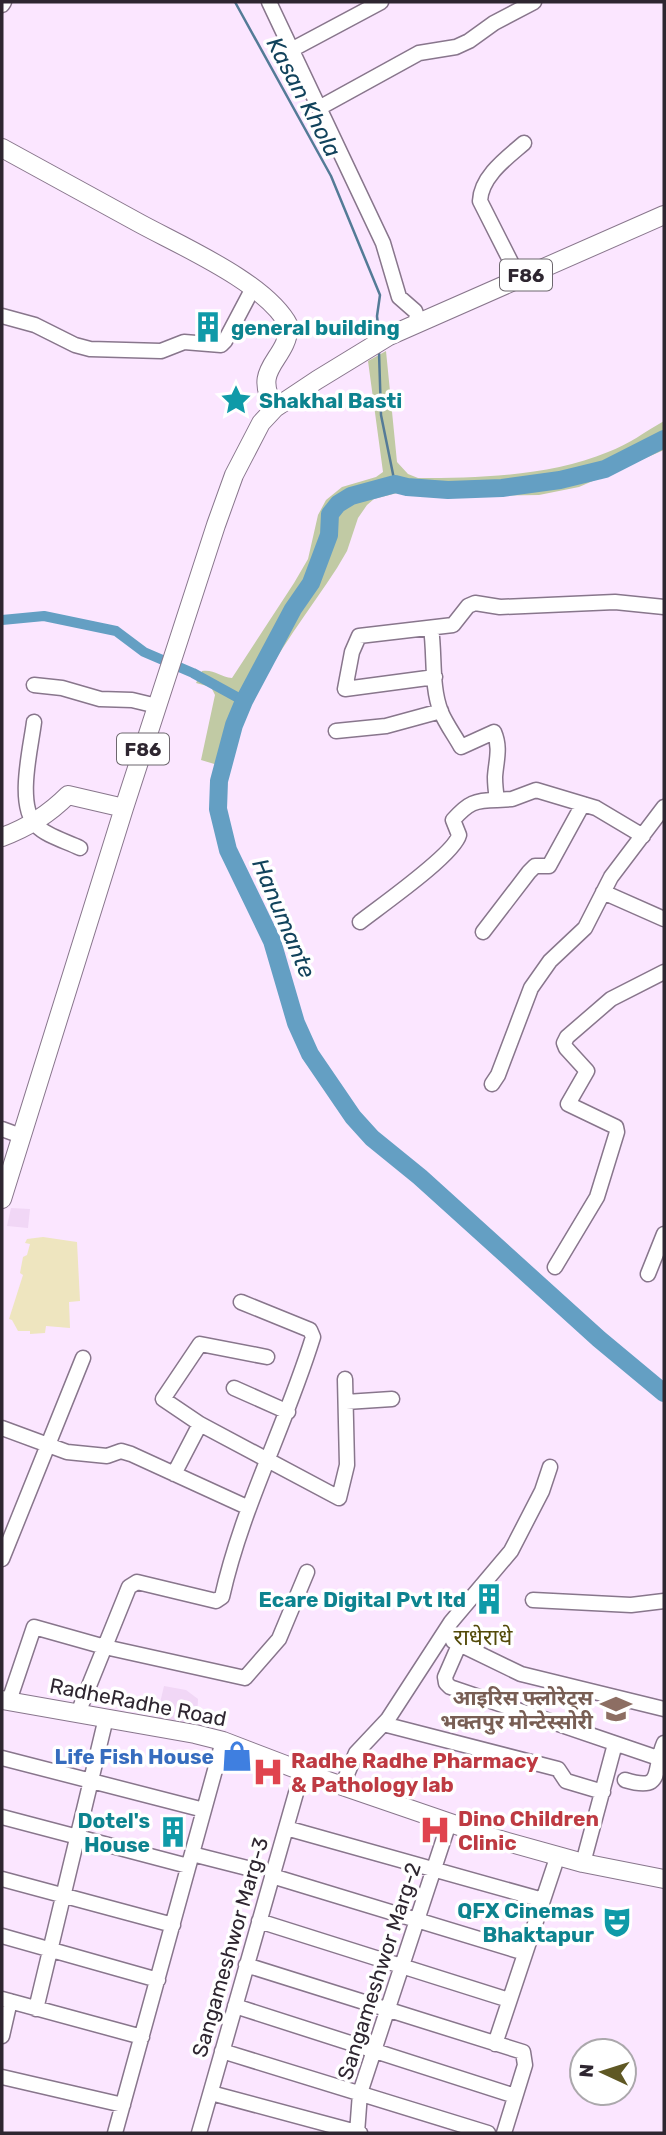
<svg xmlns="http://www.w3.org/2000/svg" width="666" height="2135" font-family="Rubik,'Noto Sans Devanagari',sans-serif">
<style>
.built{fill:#f1d7f6}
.green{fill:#c1caa4}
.sand{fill:#eee5bf}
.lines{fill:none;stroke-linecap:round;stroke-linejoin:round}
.stream{stroke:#547b97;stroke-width:2.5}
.canal{stroke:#649fc3;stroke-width:10}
.river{stroke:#649fc3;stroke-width:18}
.minor-casing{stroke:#88768c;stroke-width:17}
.major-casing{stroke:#88768c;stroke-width:20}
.minor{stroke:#fff;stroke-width:14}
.major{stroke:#fff;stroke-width:18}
.labels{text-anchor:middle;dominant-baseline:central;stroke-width:7;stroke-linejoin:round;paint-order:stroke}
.shield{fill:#fff;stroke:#6d676e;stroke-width:2}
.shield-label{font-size:19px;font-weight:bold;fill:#2e2630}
.culture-label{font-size:21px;font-weight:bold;fill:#0d838f;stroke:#fff;text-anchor:end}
.education-label{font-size:21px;font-weight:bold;fill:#785e54;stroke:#fff;text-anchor:end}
.street-label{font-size:21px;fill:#2e2630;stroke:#fff}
.shop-label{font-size:21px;font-weight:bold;fill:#366cbe;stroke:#fff;text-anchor:end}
.health-label{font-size:21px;font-weight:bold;fill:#be3a42;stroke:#fff;text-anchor:start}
.water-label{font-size:23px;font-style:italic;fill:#12435c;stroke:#fff}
.neighbourhood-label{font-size:23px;fill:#534a09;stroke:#fff}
</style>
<rect width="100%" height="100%" fill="#fbe6ff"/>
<path class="built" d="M 11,1208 L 30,1209 L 28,1228 L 7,1226 Z
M 164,1686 L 186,1690 L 198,1699 L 197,1718 L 180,1723 L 156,1720 Z"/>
<path class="green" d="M 386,351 L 397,462 L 408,474 L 418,478 C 480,478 550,476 608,452 C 628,445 646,431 664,421 L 664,450 L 579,487 L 539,495 L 433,497 L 397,493 L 374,499 L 367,505 L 358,518 L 347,551 L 337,568 C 295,632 244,692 231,769 L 201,760 L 215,695 L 211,687 L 196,683 L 202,671 C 214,669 220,677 232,678 L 294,583 L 308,559 L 318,515 L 326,500 L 342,487 L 376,477 L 383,472 L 368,361 Z"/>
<path class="sand" d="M 43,1237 L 77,1242 L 80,1301 L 69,1302 L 70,1328 L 46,1326 L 45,1333 L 30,1334 L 30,1331 L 18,1331 L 12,1320 L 9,1319 L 23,1275 L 20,1273 L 23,1257 L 27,1255 L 30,1244 L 25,1243 L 27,1239 Z"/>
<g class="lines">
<path class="stream" d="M 235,2 L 331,176 L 380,295 L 377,316 L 379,335
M 379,352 L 381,415 L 395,484"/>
<path class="canal" d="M 2,620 L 44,616 L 116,631 L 144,652 L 193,673 L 244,701"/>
<path class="river" d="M 664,439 L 605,469 L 560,480 L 502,488 L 448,490 L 407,487 L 395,484 L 351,496 L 338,504 L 330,514 L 329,535 L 311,583 L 293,609 L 244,701 L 234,725 L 219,781 L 218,809 L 228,850 L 272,941 L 296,1023 L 310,1054 L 353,1117 L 372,1138 L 420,1177 L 599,1339 L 664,1393"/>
<defs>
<path id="minor" d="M 269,2 L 383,243 L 399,297 L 415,311 L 419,322
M 2,5 L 4,2
M 293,49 L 381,2
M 319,108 L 419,53 L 456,47 L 469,41 L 494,23 L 534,2
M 519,278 L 480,201 C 481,176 508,157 524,143
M 2,316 L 35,325 L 75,345 L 90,349 L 161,351 L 184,342 L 221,345 L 225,341 L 253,288
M 431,628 C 435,655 431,687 441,712 C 446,724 455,736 461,747 L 494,732 C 501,748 496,761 495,777 C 495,785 496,793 497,800 L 512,799 L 536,790 L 596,808 L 643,836
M 435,677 L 345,689 L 352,652 L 359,636 L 453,625 L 468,606 L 475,603 L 500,607 L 615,602 L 664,607
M 34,685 L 62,688 L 100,699 L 132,700 L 157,706
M 34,722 C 31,747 16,805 36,825 C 46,836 66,841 80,848
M 336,731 L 386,726 L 441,711
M 603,892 L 664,919
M 360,922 C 379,907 454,855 459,835 L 453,820 C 468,803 475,800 497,800
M 483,932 L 529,872 L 535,866 L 549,866 L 583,804
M 492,1084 L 498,1075 L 531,988 L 550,961 L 585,928 L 611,877 L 664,807
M 2,1129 L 21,1136
M 555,1267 L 597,1197 L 617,1132 L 616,1127 L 568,1104 L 587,1071 L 566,1048 L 564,1043 L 567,1037 L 611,999 L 664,972
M 648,1274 L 664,1234
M 267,1357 L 200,1344 L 163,1399 L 200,1424 L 339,1498 L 347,1465 L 345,1379
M 234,1388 L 288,1412
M 346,1402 L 392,1399
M 2,1428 L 67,1452 L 107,1456 L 121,1451 L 131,1454 L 249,1508
M 174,1474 L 200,1424
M 2,1559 L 83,1358
M 533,1600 L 631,1605 L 664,1601
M 453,1641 L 521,1674 L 664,1709
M 459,1645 L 445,1677 L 446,1683 L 450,1687 L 658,1758
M 9,1701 L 34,1627 L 105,1647 L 245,1678 L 279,1639 L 307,1572
M 78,1713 L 129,1587 L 137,1582 L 216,1601 L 222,1597 C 242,1507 286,1425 313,1337 L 310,1330 L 241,1302
M 388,1719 L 387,1725 L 558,1769 L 566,1781 L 603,1792
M 2,1758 L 204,1810
M 625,1780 C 665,1792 652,1771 664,1743
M 342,1786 L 356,1753 L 388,1719 L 451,1622 L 511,1551 L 542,1491 L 550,1467
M 2,1817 L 188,1866
M 286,1828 L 543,1900
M 192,1854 L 255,1870
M 583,1863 L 615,1744
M 272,1876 L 525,1953
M 2,1879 L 173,1925
M 259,1921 L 509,2000
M 2,1936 L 158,1980
M 246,1965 L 523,2052 L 525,2065 L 504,2133
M 2,1999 L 142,2037
M 235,2006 L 515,2096
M 36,2009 L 106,1718
M 2,2036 L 10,2001
M 495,2044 L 558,1855
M 222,2051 L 488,2133
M 2,2077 L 123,2105
M 211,2093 L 360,2133
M 115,2133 L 223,1741
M 199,2133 L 302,1772
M 357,2133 L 360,2093 L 449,1823"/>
<path id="major" d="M 2,148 C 48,173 93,198 139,223 C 181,246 267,283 289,326 C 287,362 250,367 275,408
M 2,837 C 27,828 49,814 68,795 L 124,808
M 2,1199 L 124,808 L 216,525 L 234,475 L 261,423 L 275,408 L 317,380 L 389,336 L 664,215
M 2,1700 L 195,1734 L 223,1741 L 325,1780 L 497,1839 L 583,1863 L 664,1879"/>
</defs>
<use href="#minor" class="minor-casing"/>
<use href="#major" class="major-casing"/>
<use href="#minor" class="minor"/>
<use href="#major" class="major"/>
</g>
<defs>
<symbol id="building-bare" viewBox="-9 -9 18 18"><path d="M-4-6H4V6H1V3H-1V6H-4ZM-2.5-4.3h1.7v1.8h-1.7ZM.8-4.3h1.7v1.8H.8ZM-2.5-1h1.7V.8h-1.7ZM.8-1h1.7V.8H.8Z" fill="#0f9aa8" stroke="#fff" stroke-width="2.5" paint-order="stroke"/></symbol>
<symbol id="sight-bare" viewBox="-9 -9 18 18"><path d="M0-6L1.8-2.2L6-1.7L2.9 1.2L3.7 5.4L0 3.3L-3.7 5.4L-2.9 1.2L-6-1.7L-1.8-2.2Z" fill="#0f9aa8" stroke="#fff" stroke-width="2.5" paint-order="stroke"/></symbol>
<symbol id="school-bare" viewBox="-9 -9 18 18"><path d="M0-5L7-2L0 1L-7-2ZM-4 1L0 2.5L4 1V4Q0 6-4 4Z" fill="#8d6e63" stroke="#fff" stroke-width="2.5" paint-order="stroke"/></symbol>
<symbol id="shop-bare" viewBox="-9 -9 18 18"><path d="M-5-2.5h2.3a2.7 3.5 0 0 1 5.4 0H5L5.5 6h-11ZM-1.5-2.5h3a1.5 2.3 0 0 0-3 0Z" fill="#3f7fe0" stroke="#fff" stroke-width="2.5" paint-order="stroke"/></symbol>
<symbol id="hospital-bare" viewBox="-9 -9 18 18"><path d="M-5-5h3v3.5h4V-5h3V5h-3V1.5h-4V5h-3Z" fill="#e0444e" stroke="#fff" stroke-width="2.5" paint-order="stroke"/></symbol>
<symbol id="theatre-bare" viewBox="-9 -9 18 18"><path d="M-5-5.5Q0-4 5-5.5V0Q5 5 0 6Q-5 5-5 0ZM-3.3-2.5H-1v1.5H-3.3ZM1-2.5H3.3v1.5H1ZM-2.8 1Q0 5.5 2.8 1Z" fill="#0f9aa8" stroke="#fff" stroke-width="2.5" paint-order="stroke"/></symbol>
</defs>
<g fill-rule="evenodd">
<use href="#building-bare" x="186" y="305" width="44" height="44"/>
<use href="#sight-bare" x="214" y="378" width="44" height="44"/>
<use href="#building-bare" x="467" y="1577" width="44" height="44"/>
<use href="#school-bare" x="594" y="1687" width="44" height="44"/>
<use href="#shop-bare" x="215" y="1734" width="44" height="44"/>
<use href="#hospital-bare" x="246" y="1750" width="44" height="44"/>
<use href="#hospital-bare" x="413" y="1808" width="44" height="44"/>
<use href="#building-bare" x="151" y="1810" width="44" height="44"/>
<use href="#theatre-bare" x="595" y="1900" width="44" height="44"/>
</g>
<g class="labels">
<g class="shield">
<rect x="500" y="259.5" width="52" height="31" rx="5"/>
<rect x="117" y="733.5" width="52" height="31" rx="5"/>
</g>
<g class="shield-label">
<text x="526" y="275">F86</text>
<text x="143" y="749">F86</text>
</g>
<g class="culture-label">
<text x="231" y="327" text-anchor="start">general building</text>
<text x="259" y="400" text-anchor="start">Shakhal Basti</text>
<text x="466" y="1599">Ecare Digital Pvt ltd</text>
<text x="150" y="1820">Dotel's<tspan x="150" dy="24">House</tspan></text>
<text x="594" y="1910">QFX Cinemas<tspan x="594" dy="24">Bhaktapur</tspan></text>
</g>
<g class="education-label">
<text x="593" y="1697">आइरिस फ्लोरेट्स<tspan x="593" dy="24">भक्तपुर मोन्टेस्सोरी</tspan></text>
</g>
<g class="street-label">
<text transform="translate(138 1702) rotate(11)">RadheRadhe Road</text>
<text transform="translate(230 1947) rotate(-74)">Sangameshwor Marg-3</text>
<text transform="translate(379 1971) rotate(-72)">Sangameshwor Marg-2</text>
</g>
<g class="shop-label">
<text x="214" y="1756">Life Fish House</text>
</g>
<g class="health-label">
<text x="291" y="1760">Radhe Radhe Pharmacy<tspan x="291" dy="24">&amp; Pathology lab</tspan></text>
<text x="458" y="1818">Dino Children<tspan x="458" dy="24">Clinic</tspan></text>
</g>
<g class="water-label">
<text transform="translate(304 97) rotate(62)">Kasan Khola</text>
<text transform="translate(284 918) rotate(67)">Hanumante</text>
</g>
<g class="neighbourhood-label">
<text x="483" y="1637">राधेराधे</text>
</g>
</g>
<rect width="666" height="2135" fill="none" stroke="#2e2630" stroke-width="7"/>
<g transform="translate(603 2072) rotate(274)"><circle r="33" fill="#ffffff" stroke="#aba8ac" stroke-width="2"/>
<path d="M0-5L12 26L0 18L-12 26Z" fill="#5f5824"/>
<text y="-10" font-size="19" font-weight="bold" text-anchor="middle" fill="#2e2630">N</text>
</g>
</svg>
